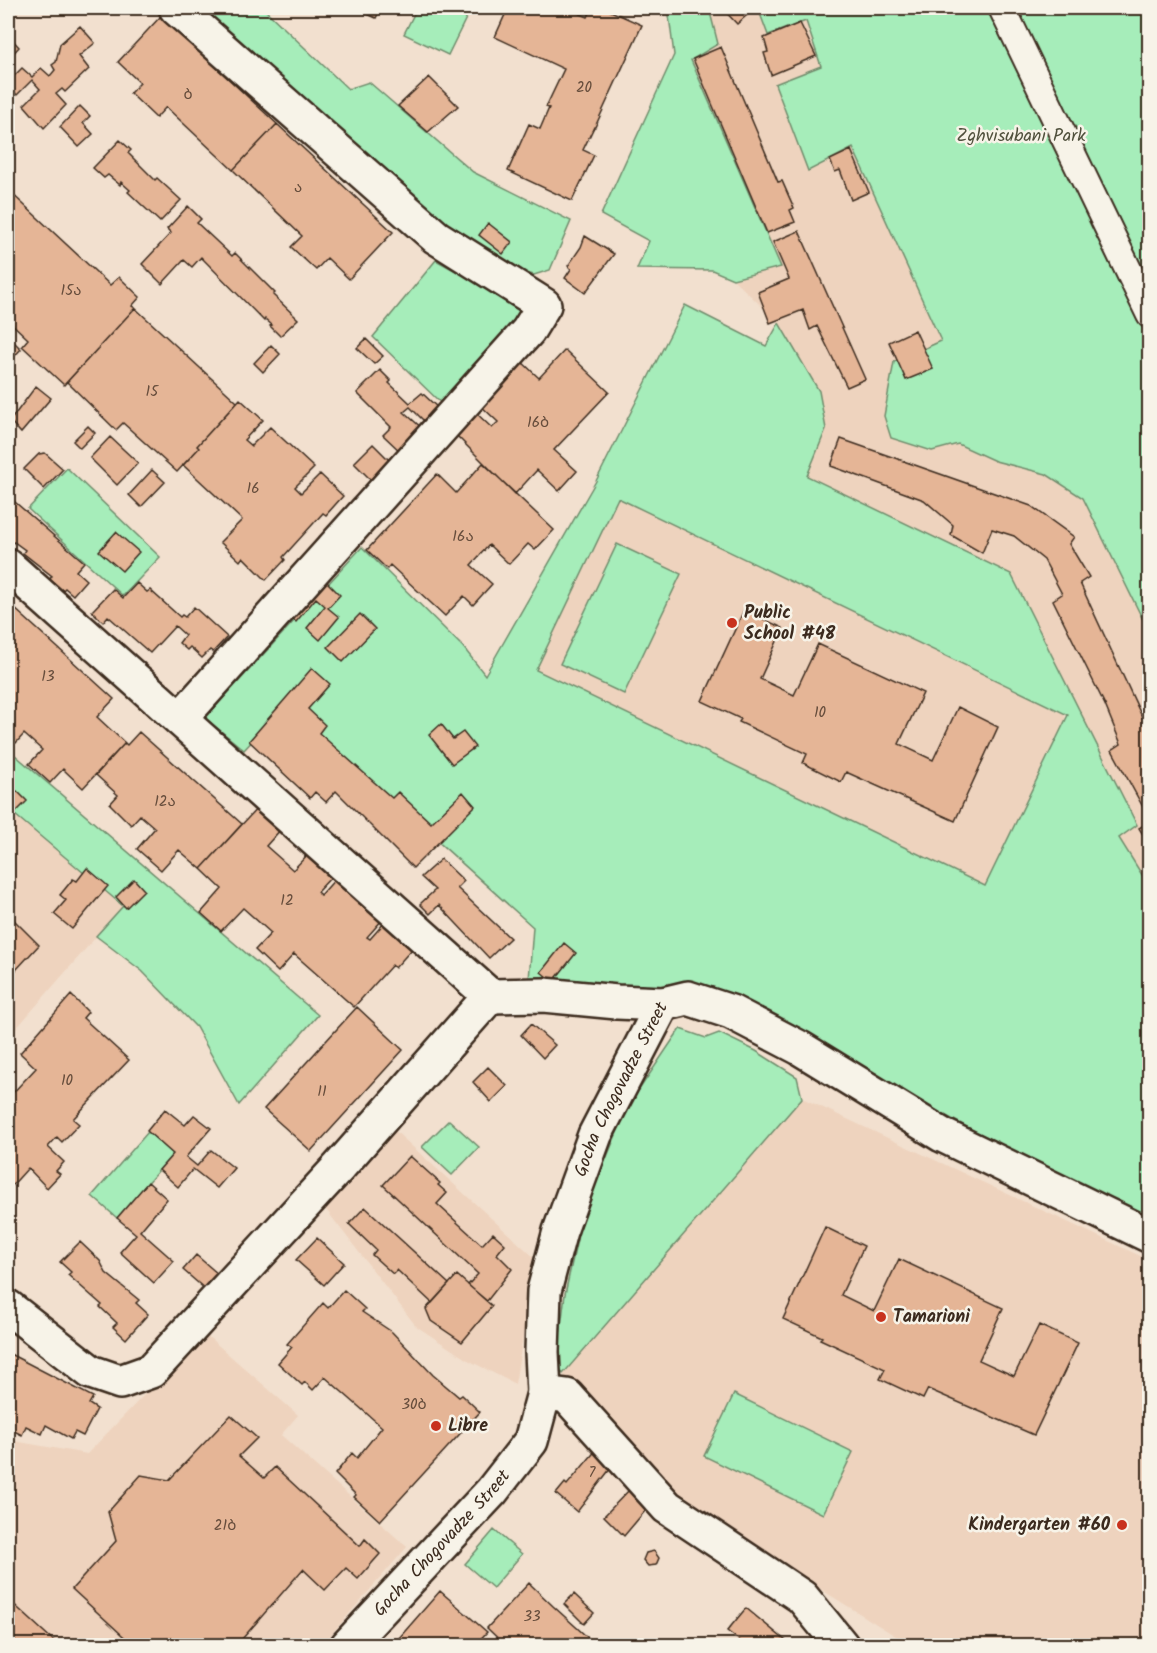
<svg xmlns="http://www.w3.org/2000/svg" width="1157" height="1653" font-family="Kalam,'Noto Sans Georgian',sans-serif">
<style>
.built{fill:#eed3be}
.green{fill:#a6edba;stroke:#708c6c;stroke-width:1.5;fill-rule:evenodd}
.building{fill:#e5b596;stroke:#3b2a1e;stroke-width:1.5}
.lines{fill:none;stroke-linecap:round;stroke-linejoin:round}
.pedestrian-casing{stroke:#3b2a1e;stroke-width:30}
.minor-casing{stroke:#3b2a1e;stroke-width:38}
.pedestrian{stroke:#f7f3e8;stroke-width:26}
.minor{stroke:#f7f3e8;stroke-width:33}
.poi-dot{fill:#c8321e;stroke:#f7f3e8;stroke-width:2}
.labels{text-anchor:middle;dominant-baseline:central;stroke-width:5;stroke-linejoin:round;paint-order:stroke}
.number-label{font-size:15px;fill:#664d3c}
.park-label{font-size:18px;fill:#50513d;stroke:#f7f3e8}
.poi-label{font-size:18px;font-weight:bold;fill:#3b2a1e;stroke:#f7f3e8;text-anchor:start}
.street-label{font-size:18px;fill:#3b2a1e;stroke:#f7f3e8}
</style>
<rect width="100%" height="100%" fill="#f2e0cf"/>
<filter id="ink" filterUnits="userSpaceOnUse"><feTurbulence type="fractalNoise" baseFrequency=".0167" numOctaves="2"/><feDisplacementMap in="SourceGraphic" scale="12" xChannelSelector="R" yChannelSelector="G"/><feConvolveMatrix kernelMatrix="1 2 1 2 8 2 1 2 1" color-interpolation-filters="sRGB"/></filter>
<g filter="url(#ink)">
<path class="built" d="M 709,8 L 758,8 L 768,35 L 805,21 L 821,66 L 775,84 L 808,171 L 853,147 L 941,341 L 932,451 L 958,444 L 995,461 L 1046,474 L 1083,498 L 1149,632 L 1149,886 L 1119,838 L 1137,824 L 1011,574 L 807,476 L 826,429 L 779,323 L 733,279 L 780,268 L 691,60 L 718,44 Z
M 685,305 L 787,551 L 1058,675 L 1070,746 L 998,897 L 485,675 L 596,481 Z
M 8,809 L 123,906 L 8,1038 Z
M 802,1098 L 1149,1260 L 1149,1645 L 910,1645 L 671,1496 L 563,1374 Z
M 392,1128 L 536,1259 L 515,1384 L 466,1359 L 416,1326 L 324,1207 Z
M 204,1333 L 298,1415 L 281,1435 L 407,1547 L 322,1645 L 8,1645 L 8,1437 L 14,1441 L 87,1454 Z"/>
<path class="green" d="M 200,8 L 263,8 L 348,89 L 369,82 L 473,172 L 571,221 L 550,270 L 534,275 L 507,268 L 426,210 Z
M 417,8 L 471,8 L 448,55 L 404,34 Z
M 668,8 L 709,8 L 718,44 L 691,60 L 781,267 L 733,279 L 712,270 L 637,269 L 649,241 L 601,215 L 674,55 Z
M 758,8 L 1149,8 L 1149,632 L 1083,498 L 1046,474 L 995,461 L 958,444 L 932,451 L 891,438 L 884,416 L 894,362 L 941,341 L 853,148 L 808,171 L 775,84 L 821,66 L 806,21 L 768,35 Z
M 436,260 L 521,307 L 522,318 L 445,407 L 373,337 Z
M 685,305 L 766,346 L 779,323 L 819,391 L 826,429 L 807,476 L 1011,574 L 1137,825 L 1119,838 L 1149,886 L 1149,1223 L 884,1083 L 744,1002 L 529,980 L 533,927 L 286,705 L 244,750 L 205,718 L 362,547 L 463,647 L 485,675 L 596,481 ZM 618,498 L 1068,715 L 985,886 L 536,670 Z
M 67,468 L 160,557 L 123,596 L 28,509 Z
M 617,544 L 681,574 L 624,694 L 560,664 Z
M 8,749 L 318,1015 L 239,1105 L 196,1027 L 142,971 L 96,936 L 123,906 L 8,809 Z
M 680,1029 L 706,1038 L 719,1033 L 756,1051 L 797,1077 L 802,1098 L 563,1374 L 557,1361 L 565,1294 L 582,1217 L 628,1106 Z
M 449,1120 L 479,1147 L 452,1175 L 422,1147 Z
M 148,1132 L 173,1154 L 117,1218 L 92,1196 Z
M 734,1394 L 853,1452 L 823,1514 L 704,1456 Z
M 494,1530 L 522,1554 L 493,1588 L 465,1564 Z"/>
<path class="building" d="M 354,8 L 381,8 L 376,18 Z
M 508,8 L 566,8 L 588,17 L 592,8 L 604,8 L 642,25 L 595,127 L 594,127 L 583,150 L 594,155 L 572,201 L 508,171 L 529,124 L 540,129 L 549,108 L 546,107 L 564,69 L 495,37 Z
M 722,8 L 755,8 L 737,24 Z
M 161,16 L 277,124 L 233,170 L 166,107 L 156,118 L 130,93 L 140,83 L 118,62 Z
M 800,23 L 816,56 L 771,75 L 764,53 L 768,52 L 764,38 Z
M 80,26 L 95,43 L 79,56 L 89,69 L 65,92 L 62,89 L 56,94 L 66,105 L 44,128 L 24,105 L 40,89 L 32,80 L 17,95 L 8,86 L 8,82 L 22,68 L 32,77 L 41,68 L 50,76 L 55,70 L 52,65 L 56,62 L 60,44 Z
M 8,35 L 19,47 L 8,59 Z
M 721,47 L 778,182 L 782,181 L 794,208 L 790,210 L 795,222 L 767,233 L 693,59 Z
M 429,77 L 458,106 L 428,132 L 398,106 Z
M 80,106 L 90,116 L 83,123 L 93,134 L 79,147 L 60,127 Z
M 277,124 L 393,232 L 349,279 L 327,258 L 316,270 L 291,247 L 302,236 L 233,170 Z
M 120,140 L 131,150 L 128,153 L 155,180 L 157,178 L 181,200 L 160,222 L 128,192 L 130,190 L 121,182 L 120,185 L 108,175 L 104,178 L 93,168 Z
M 851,150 L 869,192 L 851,200 L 840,170 L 835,172 L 830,160 Z
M 8,190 L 110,285 L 119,277 L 140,297 L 132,306 L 135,308 L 64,385 L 22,346 L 28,339 L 9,321 L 8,323 Z
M 188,206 L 201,219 L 197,223 L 232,256 L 235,253 L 275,293 L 273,295 L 298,319 L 280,336 L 270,326 L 272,325 L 265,319 L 264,321 L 201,257 L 192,267 L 184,260 L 162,284 L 142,264 L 171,233 L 167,229 Z
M 488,223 L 512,242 L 503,254 L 479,235 Z
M 799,231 L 865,379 L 847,387 L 817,326 L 810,330 L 803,310 L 770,323 L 758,292 L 789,279 L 773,242 Z
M 585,236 L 614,254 L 585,293 L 565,278 L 571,269 L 568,266 L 581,247 Z
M 135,308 L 237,402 L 197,446 L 199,448 L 177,472 L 123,423 L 116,430 L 67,382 Z
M 915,330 L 933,369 L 906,380 L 889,342 Z
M 11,339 L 21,349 L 8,363 L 8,343 Z
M 366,339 L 383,356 L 374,364 L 357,348 Z
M 271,345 L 280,354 L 263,372 L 254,363 Z
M 565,350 L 609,392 L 554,450 L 577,471 L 559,491 L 537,470 L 515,494 L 453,432 L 473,410 L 492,428 L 498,422 L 479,404 L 520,360 L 539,378 Z
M 380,370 L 391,381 L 389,383 L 410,403 L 422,393 L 439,409 L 426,423 L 410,407 L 404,412 L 424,430 L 403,454 L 383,435 L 391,427 L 357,393 Z
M 36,386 L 51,398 L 21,433 L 10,421 Z
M 240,399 L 263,420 L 244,440 L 251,446 L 270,427 L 314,468 L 295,487 L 301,493 L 320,474 L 343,496 L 326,515 L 323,513 L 283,557 L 285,560 L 266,580 L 243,557 L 240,561 L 220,542 L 242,520 L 183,465 L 199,448 L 197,446 Z
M 88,426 L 95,433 L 80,448 L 73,441 Z
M 110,437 L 138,463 L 117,485 L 90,458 Z
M 841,439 L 1031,506 L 1074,537 L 1069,544 L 1089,577 L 1080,583 L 1150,734 L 1150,820 L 1112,750 L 1121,744 L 1105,705 L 1053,600 L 1062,594 L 1044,560 L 1014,536 L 992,529 L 982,553 L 951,535 L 953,525 L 924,500 L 831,466 Z
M 373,444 L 394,465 L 375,484 L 354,463 Z
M 45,453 L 63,469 L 44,489 L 24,469 L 39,454 Z
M 483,463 L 554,530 L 535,550 L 528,544 L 509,564 L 489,545 L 471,565 L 492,584 L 473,605 L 464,596 L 445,616 L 390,565 L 387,569 L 367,550 L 437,474 L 456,493 Z
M 152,470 L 165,482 L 141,507 L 129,495 Z
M 8,496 L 84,562 L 76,571 L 86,580 L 73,595 L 65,588 L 60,593 L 48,582 L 52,576 L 23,553 L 25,550 L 14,542 L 8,547 Z
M 116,532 L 139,552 L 122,571 L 99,551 Z
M 318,573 L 340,595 L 328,608 L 339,617 L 320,640 L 307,628 L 325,606 L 316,598 L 296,622 L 284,611 Z
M 137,583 L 147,592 L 150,590 L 180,617 L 182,615 L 185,617 L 194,607 L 227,637 L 213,652 L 210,650 L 202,658 L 190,647 L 187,650 L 179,643 L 185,635 L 175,626 L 150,653 L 108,616 L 103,622 L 92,611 L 113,589 L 123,598 Z
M 13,607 L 114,699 L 97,717 L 125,743 L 83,788 L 63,769 L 50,783 L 29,764 L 42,750 L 24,734 L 16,743 L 8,736 L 8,613 Z
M 744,610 L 783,628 L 760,679 L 794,695 L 818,644 L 923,693 L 899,744 L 933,760 L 958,707 L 998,727 L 955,821 L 846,772 L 841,782 L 803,763 L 807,754 L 739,722 L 741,719 L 702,701 Z
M 360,614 L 375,629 L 343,662 L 328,647 Z
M 312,668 L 330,684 L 308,709 L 325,725 L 319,733 L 392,798 L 398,792 L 431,823 L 463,792 L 475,806 L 413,868 L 336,791 L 326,802 L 315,792 L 310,798 L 249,741 Z
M 441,724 L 453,739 L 463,732 L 475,747 L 452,764 L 429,735 Z
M 139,732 L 242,824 L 201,869 L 179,850 L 161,870 L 137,849 L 155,828 L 140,815 L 131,825 L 110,804 L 118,795 L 96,775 L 125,743 L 127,745 Z
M 17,791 L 27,801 L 8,820 L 8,800 Z
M 259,806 L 282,828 L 266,846 L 293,870 L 310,852 L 334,874 L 317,892 L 319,894 L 321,895 L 337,877 L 383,919 L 367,937 L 370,939 L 385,922 L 413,948 L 395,968 L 392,965 L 354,1007 L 294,954 L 278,972 L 255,950 L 271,933 L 243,908 L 221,931 L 201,913 L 222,889 L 201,869 Z
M 1150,821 L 1150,846 L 1139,828 Z
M 441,859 L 464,881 L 457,888 L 510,938 L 489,958 L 439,905 L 430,914 L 420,904 L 435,890 L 421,877 Z
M 87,868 L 108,886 L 72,929 L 54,914 L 66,900 L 60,895 L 73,879 L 77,881 Z
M 134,879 L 144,890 L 126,908 L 116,897 Z
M 8,914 L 39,945 L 16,970 L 8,962 Z
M 564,943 L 576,953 L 553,982 L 541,972 Z
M 71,995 L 88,1012 L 83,1018 L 129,1060 L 73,1119 L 79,1124 L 62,1142 L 57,1137 L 48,1147 L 64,1162 L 56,1171 L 60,1174 L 47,1188 L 28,1168 L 8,1190 L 8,1094 L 10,1096 L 36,1068 L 20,1053 Z
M 357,1007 L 403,1050 L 311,1151 L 264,1109 Z
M 531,1024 L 555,1045 L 543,1058 L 521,1035 Z
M 488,1067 L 507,1086 L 491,1102 L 473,1082 Z
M 165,1109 L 185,1125 L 194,1115 L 211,1128 L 186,1157 L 197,1166 L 211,1150 L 234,1168 L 217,1188 L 193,1169 L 178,1187 L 159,1170 L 173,1154 L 147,1131 Z
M 410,1156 L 440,1183 L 438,1185 L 447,1193 L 437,1204 L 482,1245 L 493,1233 L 505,1244 L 497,1254 L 512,1269 L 487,1301 L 468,1285 L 478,1274 L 383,1185 Z
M 148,1182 L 167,1199 L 140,1231 L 174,1261 L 154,1283 L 120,1252 L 136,1234 L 117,1218 Z
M 365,1207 L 449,1284 L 432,1303 L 397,1270 L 393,1274 L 372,1255 L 376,1250 L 349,1224 Z
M 825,1227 L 864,1246 L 841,1295 L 874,1311 L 899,1259 L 1003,1308 L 979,1360 L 1014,1376 L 1039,1325 L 1078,1343 L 1034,1435 L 928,1389 L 923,1399 L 880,1379 L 885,1369 L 820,1339 L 822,1337 L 783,1319 Z
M 317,1238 L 344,1263 L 324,1285 L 296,1260 Z
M 80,1242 L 100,1261 L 106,1273 L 139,1300 L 136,1303 L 148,1314 L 126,1339 L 113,1327 L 117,1323 L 100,1307 L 102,1305 L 68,1275 L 71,1272 L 60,1262 Z
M 196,1255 L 218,1274 L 205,1289 L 183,1270 Z
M 457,1275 L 492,1306 L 462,1342 L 431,1321 L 426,1309 Z
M 344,1290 L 365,1309 L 362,1312 L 392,1332 L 433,1375 L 459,1397 L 462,1395 L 480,1412 L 380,1521 L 354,1497 L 356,1495 L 335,1474 L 352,1453 L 357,1458 L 382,1427 L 325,1377 L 313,1390 L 305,1382 L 302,1385 L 278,1363 L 292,1347 L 287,1344 L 323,1303 L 328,1308 Z
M 10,1354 L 93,1397 L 89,1404 L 97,1409 L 83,1436 L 75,1432 L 71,1439 L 46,1425 L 42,1434 L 26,1426 L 22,1435 L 8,1428 L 8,1358 Z
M 231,1415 L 257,1438 L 239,1456 L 264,1478 L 275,1467 L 360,1546 L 365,1539 L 380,1554 L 358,1579 L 346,1568 L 325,1590 L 303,1569 L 236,1646 L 134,1646 L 72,1589 L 116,1541 L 108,1512 L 141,1475 L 169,1480 Z
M 597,1449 L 614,1464 L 577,1512 L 556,1494 L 565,1483 L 567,1485 Z
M 631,1488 L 650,1505 L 624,1536 L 604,1516 Z
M 654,1551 L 659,1558 L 656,1565 L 648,1566 L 643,1560 L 646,1553 Z
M 529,1583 L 553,1606 L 597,1646 L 506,1646 L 487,1628 Z
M 440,1591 L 487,1632 L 474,1646 L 392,1646 Z
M 574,1594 L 594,1613 L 584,1624 L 564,1604 Z
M 8,1599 L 55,1642 L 59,1646 L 8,1646 Z
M 746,1608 L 792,1646 L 736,1646 L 740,1641 L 727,1631 Z"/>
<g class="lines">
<defs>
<path id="pedestrian" d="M 1002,8 L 1150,315"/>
<g id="minor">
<path d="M 176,8 L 436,237 L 544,305 L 528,331 L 180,719"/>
<path d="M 8,566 L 490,996 L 544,995 L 617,1002 L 663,1004 L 688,998 L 731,1012 L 800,1048 L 942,1135 L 1150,1236"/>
<path d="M 8,1307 L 91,1372 L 120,1382 L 151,1371 L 339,1167 L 490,996"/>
<path d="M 544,1393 L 567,1396 L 667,1507 L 802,1597 L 842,1646"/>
<path id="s1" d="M 347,1646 L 492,1491 L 531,1441 L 544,1393 L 542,1352 L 544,1291 L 560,1231 L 595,1135 L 663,1004"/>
</g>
</defs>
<use href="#pedestrian" class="pedestrian-casing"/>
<use href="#minor" class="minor-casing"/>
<use href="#pedestrian" class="pedestrian"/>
<use href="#minor" class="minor"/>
</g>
</g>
<g class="poi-dot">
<circle cx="732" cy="623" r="6"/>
<circle cx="881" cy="1317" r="6"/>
<circle cx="436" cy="1426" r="6"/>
<circle cx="1122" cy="1525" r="6"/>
</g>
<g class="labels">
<g class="number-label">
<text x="584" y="88">20</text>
<text x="188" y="95">ბ</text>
<text x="298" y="188">ა</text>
<text x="71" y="291">15ა</text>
<text x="152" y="392">15</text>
<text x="538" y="423">16ბ</text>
<text x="253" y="489">16</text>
<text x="463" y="537">16ა</text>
<text x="48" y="677">13</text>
<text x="820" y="713">10</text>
<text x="165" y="802">12ა</text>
<text x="287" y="901">12</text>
<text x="67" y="1081">10</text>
<text x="322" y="1092">11</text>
<text x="414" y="1405">30ბ</text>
<text x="592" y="1473">7</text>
<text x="225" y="1526">21ბ</text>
<text x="532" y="1617">33</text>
</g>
<g class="park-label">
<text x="1021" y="136">Zghvisubani Park</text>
</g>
<g class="poi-label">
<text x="744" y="613">Public<tspan x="744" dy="21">School #48</tspan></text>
<text x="893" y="1317">Tamarioni</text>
<text x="448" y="1426">Libre</text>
<text x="1110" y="1525" text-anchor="end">Kindergarten #60</text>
</g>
<g class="street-label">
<text stroke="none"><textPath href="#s1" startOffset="644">Gocha Chogovadze Street</textPath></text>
<text stroke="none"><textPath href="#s1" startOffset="140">Gocha Chogovadze Street</textPath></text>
</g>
</g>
<rect width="1157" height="1653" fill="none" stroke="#f7f3e8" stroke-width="30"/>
<rect x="15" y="15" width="1127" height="1623" fill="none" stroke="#3b2a1e" stroke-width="2" filter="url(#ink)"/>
</svg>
